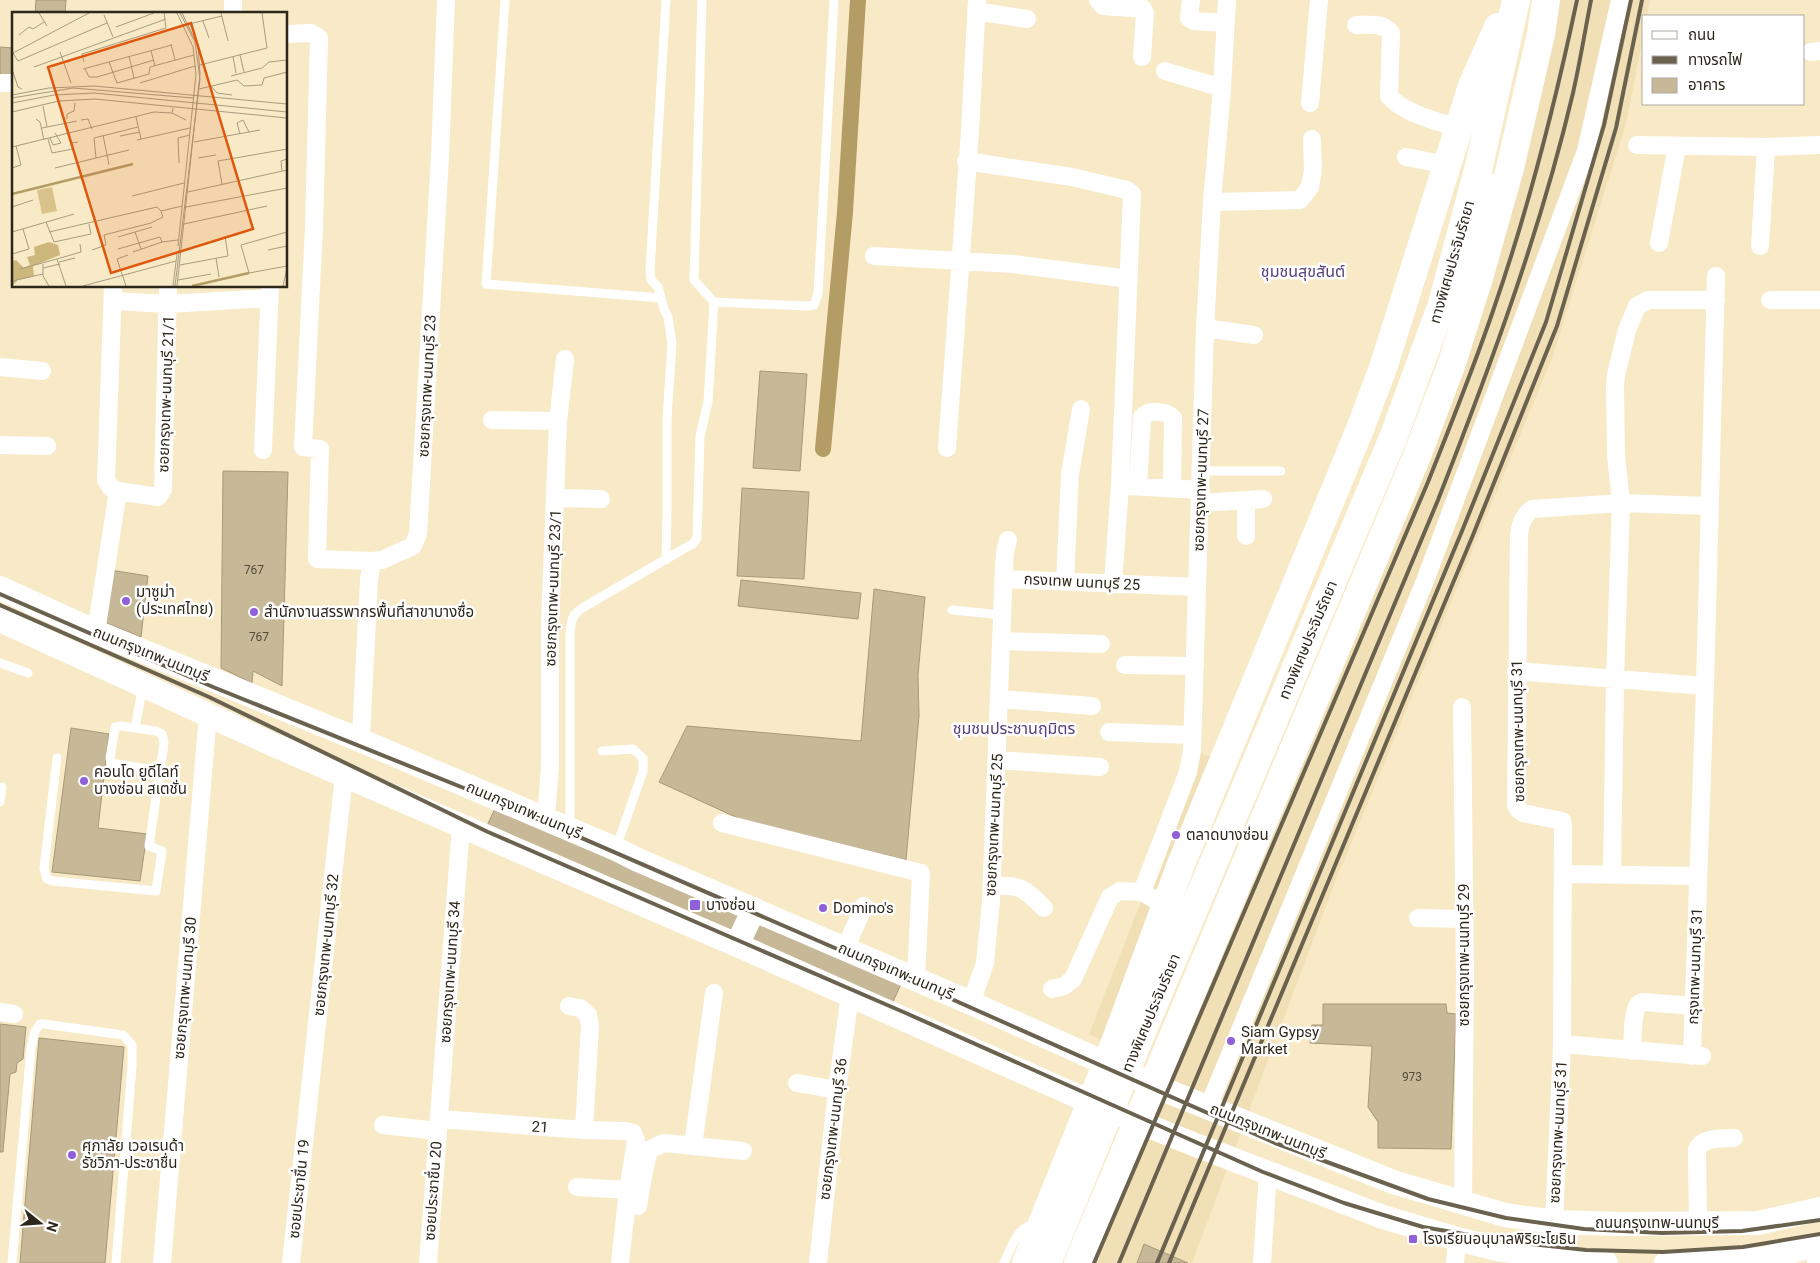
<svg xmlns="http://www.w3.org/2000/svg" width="1820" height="1263" font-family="Roboto,'Noto Sans Thai',sans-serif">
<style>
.built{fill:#f1e0b5}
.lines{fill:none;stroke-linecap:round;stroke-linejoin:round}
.canal{stroke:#b49d65;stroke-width:16}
.building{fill:#c7b997;stroke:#a69977}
.service{stroke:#fff;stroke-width:9}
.minor{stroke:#fff;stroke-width:18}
.secondary{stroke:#fff;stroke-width:24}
.motorway{stroke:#fff;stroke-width:28}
.rail{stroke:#6a624e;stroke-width:4}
.poi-dot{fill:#8f60da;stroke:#fff;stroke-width:2}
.labels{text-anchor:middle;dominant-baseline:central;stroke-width:5;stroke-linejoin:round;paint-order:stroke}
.number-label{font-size:12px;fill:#544c39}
.street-label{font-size:15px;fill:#2d271a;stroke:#fff}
.poi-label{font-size:15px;fill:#2d271a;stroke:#fff;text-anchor:start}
.neighbourhood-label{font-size:16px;fill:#56407d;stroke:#fff}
.inset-river{fill:none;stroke:#b49d65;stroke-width:2.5}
.inset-road{fill:none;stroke:#a79c81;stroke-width:1}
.view{fill:#df560d;fill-opacity:0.15;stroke:#df560d;stroke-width:2.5}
.inset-edge{fill:none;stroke:#2d271a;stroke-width:2.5}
</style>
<rect width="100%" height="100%" fill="#f8eac6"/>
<path class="built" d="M 1557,0 L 1650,0 L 1647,16 L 1644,16 L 1644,32 L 1626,124 L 1552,358 L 1335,882 L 1192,1263 L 1085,1263 L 1450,394 Z
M 1200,752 L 1216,760 L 1106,1042 L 1089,1034 Z"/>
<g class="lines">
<path class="canal" d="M 823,449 L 845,212 L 858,0"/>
</g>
<path class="building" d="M 36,0 L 66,0 L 65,14 L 35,14 Z
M 0,47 L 14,48 L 14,79 L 0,78 Z
M 760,371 L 807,374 L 800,471 L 753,468 Z
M 223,471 L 288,472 L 282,686 L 253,671 L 252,683 L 221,668 Z
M 742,488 L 809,492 L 804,579 L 737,576 Z
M 110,570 L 148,576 L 141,637 L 102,621 Z
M 741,580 L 861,593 L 858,619 L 738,606 Z
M 874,589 L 925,597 L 918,675 L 919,716 L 906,860 L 740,819 L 659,782 L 687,726 L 861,741 Z
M 71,728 L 109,734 L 98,828 L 147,834 L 140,881 L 52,872 Z
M 501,795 L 906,973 L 887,1015 L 482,837 Z
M 1323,1004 L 1446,1004 L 1447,1013 L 1456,1014 L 1451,1149 L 1378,1148 L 1378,1122 L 1368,1107 L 1372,1046 L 1310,1043 L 1312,1025 L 1323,1025 Z
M 0,1024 L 26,1027 L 23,1059 L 17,1063 L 16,1072 L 10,1074 L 3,1152 L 0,1152 Z
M 39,1038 L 124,1047 L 105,1263 L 20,1263 Z
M 1144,1244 L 1188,1263 L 1137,1263 Z"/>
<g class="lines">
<path class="service" d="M 505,0 L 486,284 L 661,298
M 702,0 L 694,280 L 714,302 L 806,306 L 814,305 L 818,294 L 834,0
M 1201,471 L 1281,471
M 666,560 L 667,510 L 667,418 L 672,344 L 668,317 L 664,309 L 658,287 L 651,280 L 650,270 L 666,0
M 952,610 L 1003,615
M 0,663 L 28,673
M 135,728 L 143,686
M 602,751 L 633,749 L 643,758 L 643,771 L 616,848
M 57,758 L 44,868 L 47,879 L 53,881 L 156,891 L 162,851 L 149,846 L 164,743 L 162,734 L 156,731 L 121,726 L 115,727 L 110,758 L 111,763 L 160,771
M 0,802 L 2,787
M 570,827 L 570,635 C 571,621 571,615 584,607 L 685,548 L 693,544 L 697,538 L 700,436 L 708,402 L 714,302
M 12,1263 L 31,1048 L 35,1031 L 40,1024 L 44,1024 L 123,1035 L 132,1045 L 132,1066 L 116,1263
M 1004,1263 C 1011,1248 1018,1224 1037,1224"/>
<path class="minor" d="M 233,0 L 233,14
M 1098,0 L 1103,6 L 1143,9 L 1145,14 L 1142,57
M 1191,0 L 1189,18 L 1194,21 L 1226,23
M 976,11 L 1027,19
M 1356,25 C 1369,25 1383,22 1391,33 L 1389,96 C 1403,113 1437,121 1458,128
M 286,34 L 311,33 L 319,38 L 314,228 L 303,447 L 320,449 L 317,559 L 372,561
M 1811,52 L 1820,51
M 1165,71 L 1222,88
M 0,83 L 14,83
M 1310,103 L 1319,0
M 1637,145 L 1766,147 L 1820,145
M 1406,157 L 1447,165
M 966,161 L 1072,177 L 1127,190 L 1132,194 L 1120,485 L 1113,584
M 1212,202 L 1300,200 L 1310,187 L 1313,170 L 1312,139
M 1659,243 L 1677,146
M 1760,246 L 1766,147
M 874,256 L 1013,264 L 1129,279
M 113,286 L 106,480 L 111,488 L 118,491
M 1770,300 L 1820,300
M 114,301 L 168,304 L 269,298
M 1205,328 L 1254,335
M 0,367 L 42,371
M 492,420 L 558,421
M 0,445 L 47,446
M 947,448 L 970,131 L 977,0
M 263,450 L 270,286
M 1128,486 L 1201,490
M 1138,486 L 1142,417 C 1150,409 1166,411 1173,418 L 1172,488
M 555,498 L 601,499
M 1246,500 L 1246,536
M 1200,503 L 1263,499
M 1004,579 L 1197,587
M 1065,582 L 1070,474 L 1081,409
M 96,632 L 118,491 L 158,497 L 163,489 L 168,286
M 1002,641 L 1101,644
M 1125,665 L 1195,666
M 1516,671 L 1705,686
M 1000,699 L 1092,706
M 1462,707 L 1465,974 L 1463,1203
M 1109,732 L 1192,735
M 362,741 L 361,735 L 369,580 L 372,561 L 382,560 L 413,546 L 418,534 L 440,157 L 446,0
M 997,760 L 1100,767
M 544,818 L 547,805 L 550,766 L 550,624 L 558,421 L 565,359
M 722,823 L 921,873 L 916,979
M 1564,874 L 1698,876
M 1612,874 L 1615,679 L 1621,503 L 1616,455 L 1615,387 L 1616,375 L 1627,330 L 1637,306 L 1648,300 L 1716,300
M 991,886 C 1021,885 1023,887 1044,908
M 1173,910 L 1142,892 L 1188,772 L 1192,751 L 1205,328 L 1212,202 L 1222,88 L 1227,0
M 1418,918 L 1464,919
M 845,949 L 864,906
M 1052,989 L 1064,986 L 1073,979 L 1110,897 L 1120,891 L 1142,892
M 971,1003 L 985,963 L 991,901 L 1004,567 L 1005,552 L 1008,540
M 569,1006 L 580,1008 L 588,1015 L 590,1025 L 584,1130
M 0,1012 L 14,1014
M 1562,1044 L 1702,1056
M 1632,1051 C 1633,1040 1632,1016 1637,1007 C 1638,1003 1640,1003 1643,1002 L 1693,1006
M 1692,1056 L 1705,686 L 1716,276
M 797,1083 L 837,1090
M 1208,1108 L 1425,581 L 1586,151 L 1620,0
M 440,1119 L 584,1130 L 625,1131 L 633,1133 L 636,1141 L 628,1190 L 620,1263
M 383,1125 L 438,1131
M 693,1146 L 714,993
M 631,1170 L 644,1171 L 649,1150 L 664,1143 L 743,1151
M 577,1187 L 628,1190
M 638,1206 L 644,1171
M 1554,1222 L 1562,1044 L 1563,827 L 1562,821 L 1523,813 L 1519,810 L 1516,805 L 1519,534 C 1521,523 1523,516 1532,509 L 1621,503 L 1709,506
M 1698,1223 L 1697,1150 C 1701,1137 1722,1139 1734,1138
M 162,1263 L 208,714
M 291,1263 L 344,775
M 428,1263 L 461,825
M 818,1263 L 837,1090 L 850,995
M 1262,1263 L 1268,1173
M 1455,1263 L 1457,1239
M 1816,1263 L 1817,1245"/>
<path class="secondary" d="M 1454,310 L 1491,186
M 0,588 L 96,632 L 362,741 L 616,849 L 638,860 L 971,1003 L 1167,1091 L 1393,1182 L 1505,1215 L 1554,1222 L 1623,1224 L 1758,1223 L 1820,1209
M 0,620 L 274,745 L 737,945 L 1104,1108 L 1193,1144 L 1383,1217 L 1457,1239 L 1497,1249 L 1606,1263
M 737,945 L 754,909
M 1666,1263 L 1763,1259 L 1820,1244"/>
<path class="motorway" d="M 1026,1263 L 1111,1053 L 1181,864 L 1360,429 L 1383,368 L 1472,86 L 1498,27
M 1047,1263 L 1140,1037 L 1393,438 L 1442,304 L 1479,166 L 1516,0
M 1078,1263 L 1417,456 L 1452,363 L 1479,278 L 1510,168 L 1541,34 L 1546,0"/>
<path class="rail" d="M 0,594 L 213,687 L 501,803 L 920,985 L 1275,1143 L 1428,1199 L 1506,1218 L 1584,1229 L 1662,1233 L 1742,1231 L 1820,1220
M 0,605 L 209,697 L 488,832 L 908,1014 L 1263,1172 L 1344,1203 L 1423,1227 L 1504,1241 L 1586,1250 L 1663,1252 L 1743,1247 L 1820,1234
M 1094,1263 L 1428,482 C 1451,424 1474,367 1494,308 C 1529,207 1555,104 1577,0
M 1119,1263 L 1438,500 C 1490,367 1540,233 1573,93 C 1580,62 1585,31 1591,0
M 1157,1263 L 1462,531 L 1546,322 L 1604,125 L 1631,0
M 1169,1263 L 1473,535 L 1557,326 L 1616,128 L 1642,0"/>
</g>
<g class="poi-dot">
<circle cx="126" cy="601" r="5"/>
<circle cx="254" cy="612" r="5"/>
<circle cx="84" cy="781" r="5"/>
<circle cx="1176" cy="835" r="5"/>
<rect x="689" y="899" width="12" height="12" rx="2.5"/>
<circle cx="823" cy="908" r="5"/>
<circle cx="1231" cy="1041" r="5"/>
<circle cx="72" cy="1155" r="5"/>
<rect x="1408" y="1234" width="10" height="10" rx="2.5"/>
</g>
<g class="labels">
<g class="number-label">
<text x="254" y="570">767</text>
<text x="259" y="637">767</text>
<text x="1412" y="1077">973</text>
</g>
<g class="street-label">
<text transform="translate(1452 262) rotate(-74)">ทางพิเศษประจิมรัถยา</text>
<text transform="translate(427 386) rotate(-87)">ซอยกรุงเทพ-นนทบุรี 23</text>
<text transform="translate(166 394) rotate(-88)">ซอยกรุงเทพ-นนทบุรี 21/1</text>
<text transform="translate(1201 480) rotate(-88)">ซอยกรุงเทพ-นนทบุรี 27</text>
<text transform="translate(1082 582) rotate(3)">กรงเทพ นนทบุรี 25</text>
<text transform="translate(553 588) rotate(-88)">ซอยกรุงเทพ-นนทบุรี 23/1</text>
<text transform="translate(1308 640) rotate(-67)">ทางพิเศษประจิมรัถยา</text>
<text transform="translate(151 654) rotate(22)">ถนนกรุงเทพ-นนทบุรี</text>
<text transform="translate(1518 731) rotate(-91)">ซอยกรุงเทพ-นนทบุรี 31</text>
<text transform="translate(524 810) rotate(23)">ถนนกรุงเทพ-นนทบุรี</text>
<text transform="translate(994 825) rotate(-87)">ซอยกรุงเทพ-นนทบุรี 25</text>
<text transform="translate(326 945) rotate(-84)">ซอยกรุงเทพ-นนทบุรี 32</text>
<text transform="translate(1464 955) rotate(-90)">ซอยกรุงเทพ-นนทบุรี 29</text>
<text transform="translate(1695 966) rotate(-88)">กรุงเทพ-นนทบุรี 31</text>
<text transform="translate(896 971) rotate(23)">ถนนกรุงเทพ-นนทบุรี</text>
<text transform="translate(450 972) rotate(-86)">ซอยกรุงเทพ-นนทบุรี 34</text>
<text transform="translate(185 988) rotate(-85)">ซอยกรุงเทพ-นนทบุรี 30</text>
<text transform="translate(1151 1013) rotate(-67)">ทางพิเศษประจิมรัถยา</text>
<text transform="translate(540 1127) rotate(4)">21</text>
<text transform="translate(833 1129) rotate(-83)">ซอยกรุงเทพ-นนทบุรี 36</text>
<text transform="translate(1268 1131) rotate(22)">ถนนกรุงเทพ-นนทบุรี</text>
<text transform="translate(1558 1132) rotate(-87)">ซอยกรุงเทพ-นนทบุรี 31</text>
<text transform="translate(299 1189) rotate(-84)">ซอยประชาชื่น 19</text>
<text transform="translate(433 1191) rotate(-86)">ซอยประชาชื่น 20</text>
<text x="1657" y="1223">ถนนกรุงเทพ-นนทบุรี</text>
</g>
<g class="poi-label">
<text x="136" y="592">มาซูม่า<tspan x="136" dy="17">(ประเทศไทย)</tspan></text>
<text x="264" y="612">สำนักงานสรรพากรพื้นที่สาขาบางซื่อ</text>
<text x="94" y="772">คอนโด ยูดีไลท์<tspan x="94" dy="17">บางซ่อน สเตชั่น</tspan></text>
<text x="1186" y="835">ตลาดบางซ่อน</text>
<text x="706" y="905">บางซ่อน</text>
<text x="833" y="908">Domino's</text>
<text x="1241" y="1032">Siam Gypsy<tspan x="1241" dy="17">Market</tspan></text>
<text x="82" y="1146">ศุภาลัย เวอเรนด้า<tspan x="82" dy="17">รัชวิภา-ประชาชื่น</tspan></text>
<text x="1423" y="1239">โรงเรียนอนุบาลพิริยะโยธิน</text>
</g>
<g class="neighbourhood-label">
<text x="1303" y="271">ชุมชนสุขสันต์</text>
<text x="1014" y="728">ชุมชนประชานฤมิตร</text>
</g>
</g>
<g transform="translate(12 12)">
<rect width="275" height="275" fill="#f8eac6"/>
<path d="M 40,175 L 45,199 L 30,202 L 25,178 Z" fill="#d9c38a"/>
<path d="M 37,230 L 46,233 L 48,243 L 21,254 L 22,264 L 6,268 L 0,274 L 0,249 L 4,248 L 12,256 L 18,253 L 15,245 L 23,243 L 22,235 Z" fill="#ceb77d"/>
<path class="inset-river" d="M 0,182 L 121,152M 180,274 L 237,261"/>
<path class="inset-road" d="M 27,1 L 35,14M 165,1 L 181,35 L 184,62 L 166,234M 209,1 L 216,29M 92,3 L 101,25M 191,9 L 197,26M 177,12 L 210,4M 104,15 L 142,1M 7,23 L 17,15 L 21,17 L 32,10M 159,32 L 163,48M 139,39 L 143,54M 48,40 L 59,71M 1,41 L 6,49 L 95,11M 1,41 L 77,1M 228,43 L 232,60M 117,44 L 122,66M 221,45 L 224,61M 72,50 L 70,42 L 154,16 L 152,1M 97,50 L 105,71 L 137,62 L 138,55 L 182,43M 188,53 L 255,36 L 250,1M 22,55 L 154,7M 0,57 L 6,75 L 10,77M 71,57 L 160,33M 73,57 L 77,65 L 85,65 L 142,48M 219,64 L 250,56 L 257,50 L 275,48M 128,71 L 183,54M 199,74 L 205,81 L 220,83M 187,77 L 225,68 L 232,74 L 250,73 L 252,66 L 275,60M 0,83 L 37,76 L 82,74 L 275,92M 0,86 L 61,76 L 181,86M 0,91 L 42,83 L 82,81 L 275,100M 31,94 L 35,115M 0,100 L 47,89 L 83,87 L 275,106M 160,101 L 174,108M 124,105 L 129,127M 24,107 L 28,110 L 32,128M 55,107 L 55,102 L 62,99 L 63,91M 69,108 L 76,107 L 80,117M 30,116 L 65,109M 228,122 L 225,111 L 231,108 L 237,120M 91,123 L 97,153M 108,124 L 128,120M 38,126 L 41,133 L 49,131 L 43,121M 36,127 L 40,141 L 61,137 L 60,131 L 66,130M 125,128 L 178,116M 182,130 L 248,118M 0,135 L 142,100 L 160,101 L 161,96M 84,146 L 82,126 L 126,115M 186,146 L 204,143M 167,151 L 166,126 L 178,123M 0,156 L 9,153 L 4,134M 43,156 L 117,138M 270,159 L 269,149 L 275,147M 210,172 L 206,149 L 275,137M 176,180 L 275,158M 120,184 L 172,171M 0,195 L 21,188M 174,195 L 275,176M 34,210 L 42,230 L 79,222 L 77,212M 172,212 L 255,194M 0,220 L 62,202M 37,220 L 145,195 L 149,199 L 170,194M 123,220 L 129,237M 275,220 L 229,233 L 237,261 L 275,254M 106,225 L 140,215M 106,237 L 148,225 L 150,230 L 166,228M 80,238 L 94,233 L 92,223 L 139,211 L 151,205 L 149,199M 256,238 L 275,234M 121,240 L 150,230M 0,242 L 17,237 L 11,217M 204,246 L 207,265M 47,250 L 63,246M 31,252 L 31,264 L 37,274M 168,253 L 216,244 L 213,224M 31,256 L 48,252M 8,257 L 45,247M 166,268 L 199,262M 0,269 L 31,262M 54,274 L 45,247 L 69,240 L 68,232M 71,274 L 164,249M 114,274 L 105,247 L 116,243M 161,274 L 165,242M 163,274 L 188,67 L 183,30 L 168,1M 165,274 L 188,62 L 186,34 L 170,1M 271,274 L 275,256"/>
<path class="view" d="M 179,11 L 241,217 L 99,261 L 36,55 Z"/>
<rect width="275" height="275" class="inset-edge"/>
</g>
<rect x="1642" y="15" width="162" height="90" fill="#ffffff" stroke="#aba9a3"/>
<rect x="1652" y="31" width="25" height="8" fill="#ffffff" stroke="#aba9a3"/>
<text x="1688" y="40" font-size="15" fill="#2d271a">ถนน</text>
<rect x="1652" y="56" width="25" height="8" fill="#6a624e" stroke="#aba9a3"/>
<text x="1688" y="65" font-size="15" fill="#2d271a">ทางรถไฟ</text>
<rect x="1652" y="78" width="25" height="15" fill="#c7b997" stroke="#aba9a3"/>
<text x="1688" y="90" font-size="15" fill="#2d271a">อาคาร</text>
<g transform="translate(40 1223) rotate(107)" stroke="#ffffff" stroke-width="4" paint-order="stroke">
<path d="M0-4L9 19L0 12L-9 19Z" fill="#2d271a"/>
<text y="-8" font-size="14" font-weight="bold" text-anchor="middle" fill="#2d271a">N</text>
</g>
</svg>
